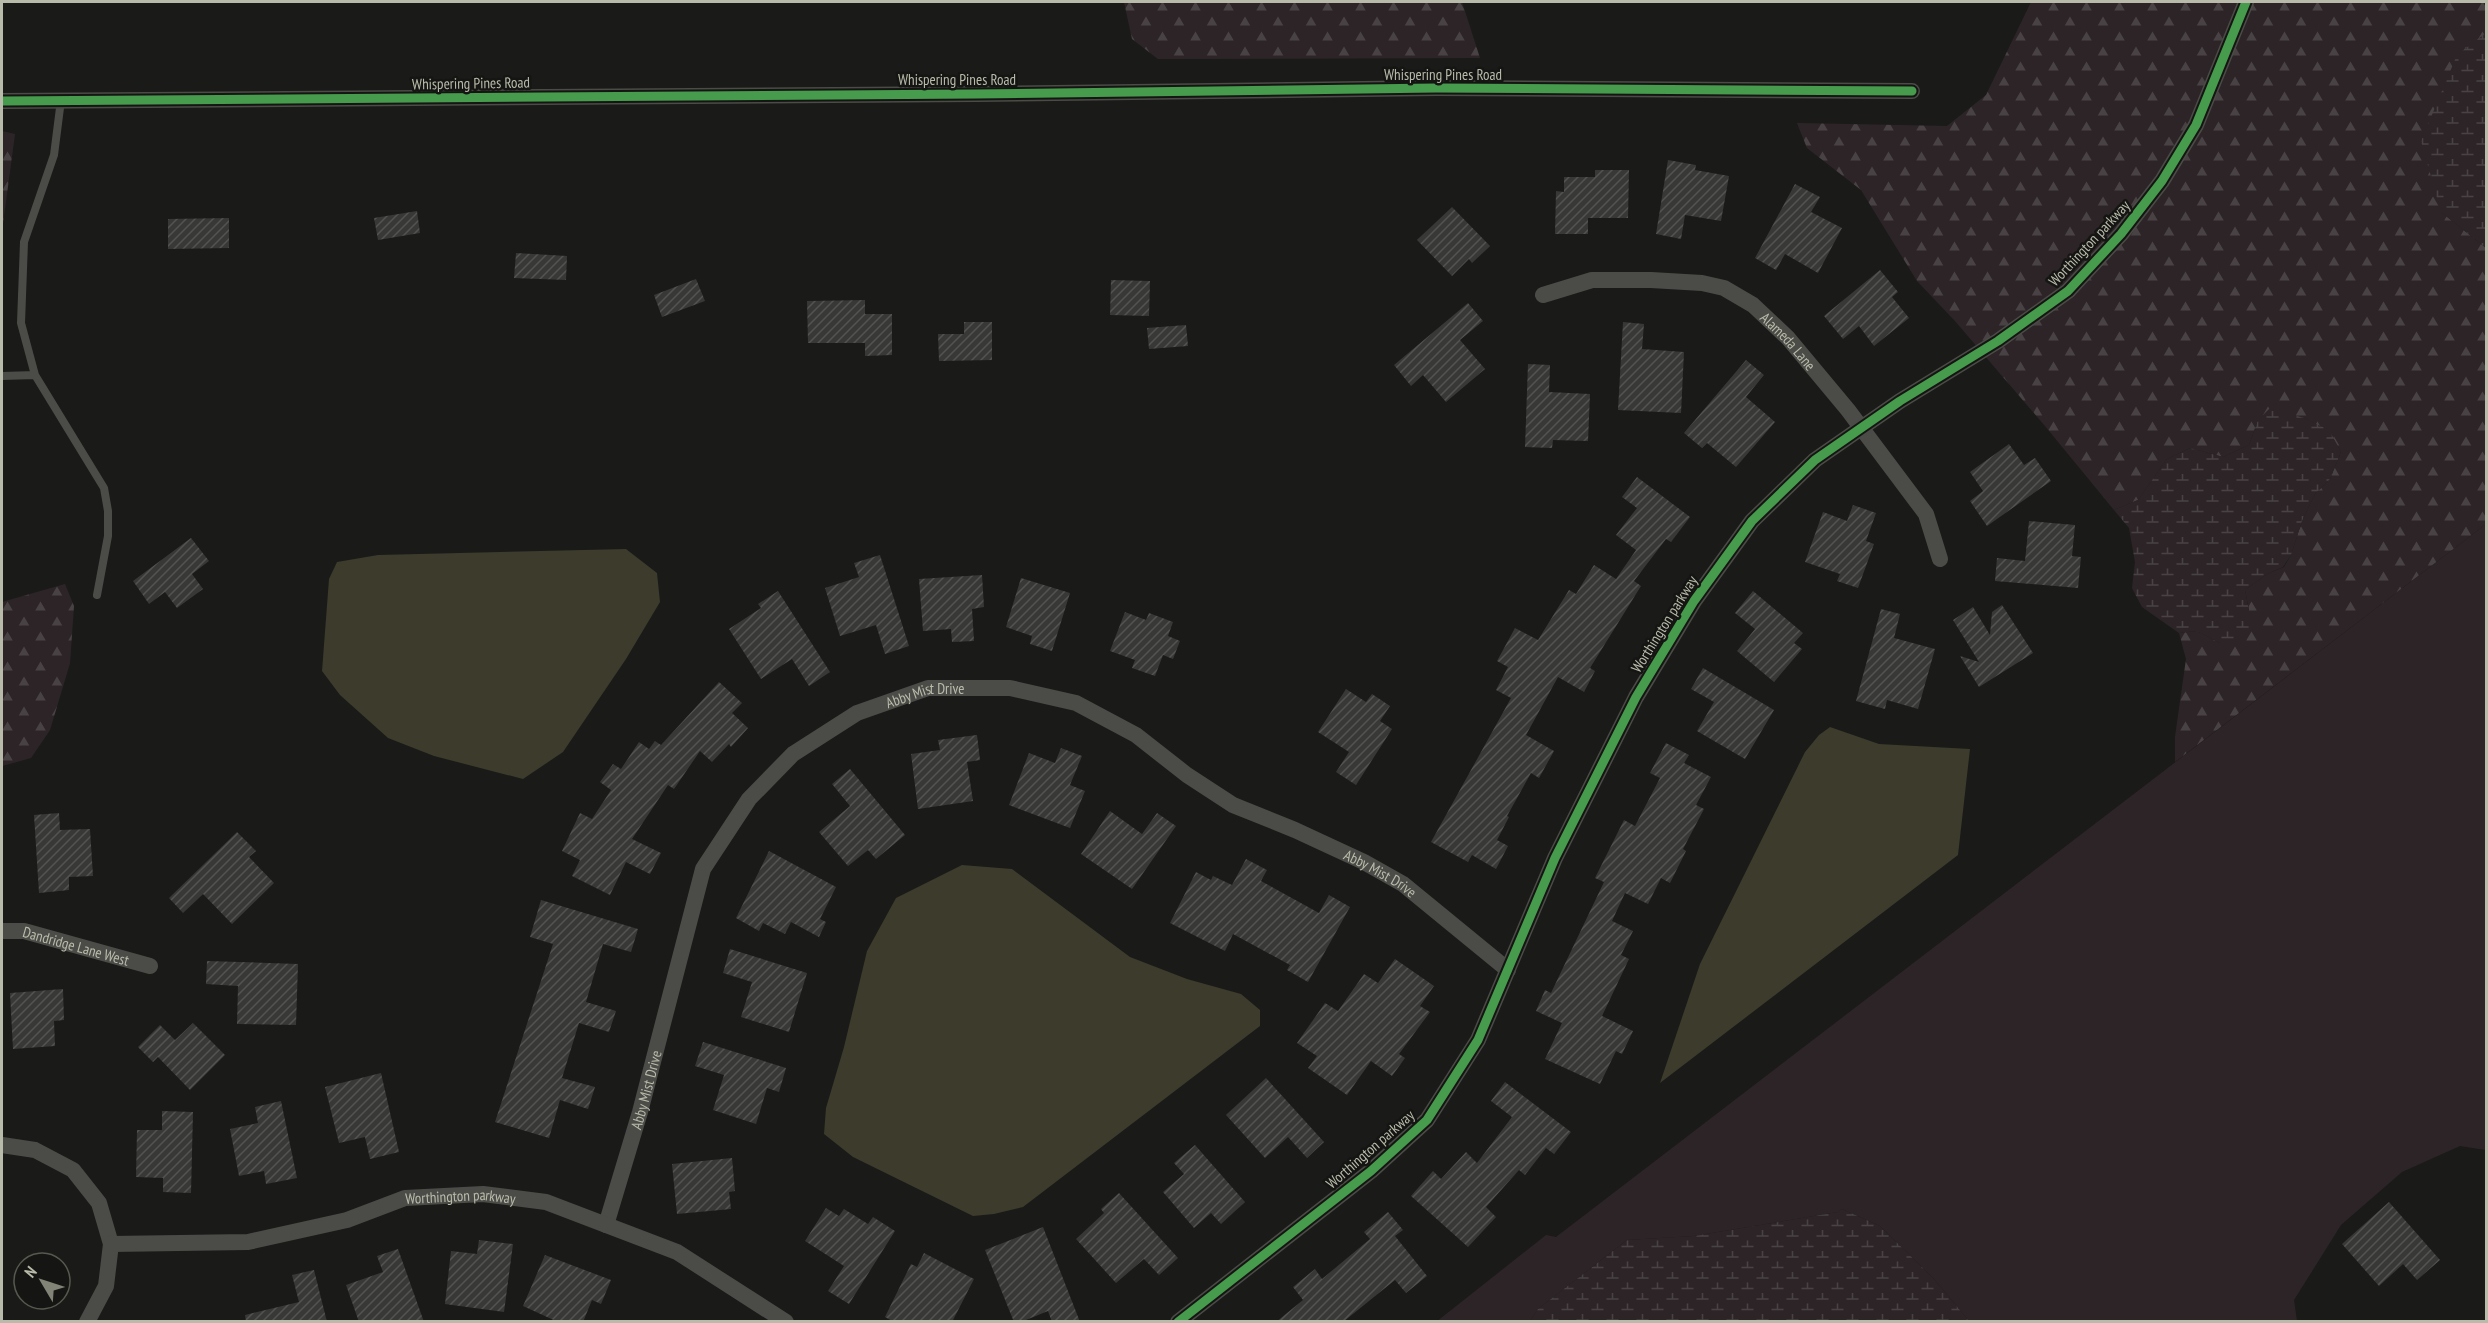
<svg xmlns="http://www.w3.org/2000/svg" width="2488" height="1323" font-family="'PT Sans Narrow',sans-serif">
<style>
.grass{fill:#2d2428}
.forest{fill:url(#forest-firs)}
.wetland{fill:url(#wetland-marsh)}
.water{fill:#3d3b2b}
.building{fill:url(#building-hatch)}
.lines{fill:none;stroke-linecap:round;stroke-linejoin:round}
.lane{stroke:#4b4c47;stroke-width:8}
.street{stroke:#4b4c47;stroke-width:16}
.cycleway-casing{stroke:#151613;stroke-width:13}
.cycleway{stroke:#469c4c;stroke-width:9}
.labels{text-anchor:middle;dominant-baseline:central;stroke-width:5;stroke-linejoin:round;paint-order:stroke}
.street-label{font-size:15px;fill:#b9bbaa;stroke:#151613}
</style>
<defs>
<pattern id="forest-firs" width="22" height="20" patternUnits="userSpaceOnUse" patternTransform="scale(1.5)"><rect width="22" height="20" fill="#2d2428"/><path d="M5 1l3.5 6h-7zM16 11l3.5 6h-7z" fill="#494244"/></pattern>
<pattern id="wetland-marsh" width="20" height="14" patternUnits="userSpaceOnUse" patternTransform="scale(1.5)"><rect width="20" height="14" fill="#2d2428"/><path d="M1 5h8M5 5V1M11 12h8M15 12V8" fill="none" stroke="#494244"/></pattern>
<pattern id="building-hatch" width="6" height="6" patternUnits="userSpaceOnUse" patternTransform="scale(1.5)"><rect width="6" height="6" fill="#383837"/><path d="M-1 1l2-2M0 6l6-6M5 7l2-2" fill="none" stroke="#535351"/></pattern>
</defs>
<rect width="100%" height="100%" fill="#1a1a19"/>
<path class="grass" d="M 2486,524 L 2486,1150 L 2460,1146 L 2402,1172 L 2341,1225 L 2294,1300 L 2297,1321 L 1969,1321 L 1934,1279 L 1880,1226 L 1842,1209 L 1838,1212 L 1694,1236 L 1627,1240 L 1538,1309 L 1530,1321 L 1436,1322 L 1546,1235 L 1556,1237 Z"/>
<path class="forest" d="M 1124,2 L 1462,2 L 1480,58 L 1158,59 L 1132,39 Z
M 2031,2 L 2486,2 L 2486,33 L 2441,212 L 2486,248 L 2486,524 L 2175,762 L 2175,737 L 2186,659 L 2179,633 L 2197,631 L 2220,643 L 2249,610 L 2245,590 L 2267,574 L 2284,567 L 2291,555 L 2302,521 L 2315,494 L 2330,479 L 2341,452 L 2329,431 L 2304,418 L 2258,420 L 2249,445 L 2223,457 L 2190,448 L 2167,459 L 2138,500 L 2114,510 L 2045,426 L 1955,321 L 1917,281 L 1861,190 L 1807,148 L 1797,123 L 1947,126 L 1986,95 Z
M 2,131 L 15,134 L 2,231 Z
M 65,584 L 74,606 L 70,663 L 50,730 L 31,758 L 2,766 L 2,602 Z"/>
<path class="wetland" d="M 2486,33 L 2486,248 L 2441,212 L 2421,141 L 2457,55 Z
M 2270,408 L 2304,418 L 2329,430 L 2341,452 L 2330,479 L 2315,494 L 2302,521 L 2291,555 L 2283,567 L 2267,574 L 2245,590 L 2252,626 L 2239,642 L 2220,643 L 2197,631 L 2179,633 L 2142,607 L 2132,588 L 2135,562 L 2129,528 L 2114,510 L 2138,500 L 2167,459 L 2190,448 L 2223,457 L 2249,445 L 2258,420 Z
M 1842,1209 L 1880,1226 L 1934,1279 L 1969,1321 L 1530,1321 L 1538,1309 L 1627,1240 L 1694,1236 L 1838,1212 Z"/>
<path class="water" d="M 626,549 L 657,573 L 660,602 L 626,659 L 563,752 L 523,779 L 434,756 L 388,738 L 340,695 L 322,671 L 329,579 L 337,562 L 378,555 Z
M 1830,727 L 1879,744 L 1970,749 L 1958,855 L 1660,1083 L 1700,964 L 1805,752 L 1819,735 Z
M 962,865 L 1012,869 L 1130,957 L 1187,979 L 1241,994 L 1260,1010 L 1260,1026 L 1023,1207 L 994,1214 L 973,1216 L 853,1157 L 824,1134 L 826,1108 L 844,1047 L 867,951 L 896,898 Z"/>
<path class="building" d="M 1668,160 L 1696,165 L 1695,170 L 1729,176 L 1721,221 L 1685,215 L 1681,239 L 1656,234 Z
M 1595,170 L 1629,170 L 1628,218 L 1588,218 L 1588,234 L 1555,234 L 1556,191 L 1564,192 L 1564,177 L 1595,177 Z
M 1795,184 L 1820,197 L 1811,212 L 1842,228 L 1818,273 L 1785,254 L 1776,270 L 1755,258 Z
M 1452,207 L 1490,246 L 1472,263 L 1469,259 L 1452,276 L 1417,240 Z
M 417,211 L 420,233 L 378,240 L 374,218 Z
M 229,218 L 229,248 L 168,249 L 168,219 Z
M 516,253 L 567,256 L 566,280 L 514,278 Z
M 1880,270 L 1898,292 L 1892,297 L 1909,318 L 1874,346 L 1859,326 L 1843,339 L 1824,316 Z
M 696,279 L 705,301 L 662,317 L 654,295 Z
M 1111,280 L 1150,281 L 1149,316 L 1110,315 Z
M 865,300 L 865,314 L 892,314 L 892,355 L 865,356 L 865,343 L 808,343 L 807,301 Z
M 1468,303 L 1483,321 L 1460,340 L 1485,369 L 1446,402 L 1423,375 L 1411,386 L 1394,365 Z
M 964,322 L 992,322 L 992,360 L 939,361 L 938,334 L 964,334 Z
M 1623,322 L 1644,324 L 1642,349 L 1684,352 L 1681,413 L 1618,410 Z
M 1186,325 L 1188,346 L 1149,349 L 1147,328 Z
M 1746,360 L 1764,375 L 1746,397 L 1775,422 L 1736,467 L 1707,443 L 1702,448 L 1684,433 Z
M 1528,364 L 1550,365 L 1549,392 L 1590,394 L 1588,441 L 1553,440 L 1552,448 L 1525,447 Z
M 2009,444 L 2024,465 L 2035,458 L 2051,481 L 1987,526 L 1970,501 L 1983,491 L 1970,472 Z
M 1637,477 L 1690,517 L 1671,542 L 1666,539 L 1634,581 L 1641,586 L 1590,668 L 1595,671 L 1584,692 L 1558,677 L 1526,735 L 1554,751 L 1539,778 L 1531,773 L 1507,816 L 1509,817 L 1497,840 L 1508,846 L 1496,869 L 1472,855 L 1468,862 L 1431,842 L 1511,698 L 1496,690 L 1508,667 L 1497,661 L 1515,628 L 1538,640 L 1569,590 L 1576,594 L 1594,565 L 1616,579 L 1636,550 L 1616,535 L 1637,508 L 1622,497 Z
M 1853,505 L 1876,513 L 1866,541 L 1874,544 L 1858,588 L 1837,581 L 1840,574 L 1805,562 L 1823,512 L 1847,521 Z
M 2029,521 L 2075,525 L 2072,556 L 2081,557 L 2078,588 L 1995,581 L 1997,558 L 2025,561 Z
M 191,538 L 209,561 L 192,574 L 203,589 L 177,608 L 165,592 L 149,604 L 133,581 Z
M 880,555 L 909,646 L 885,654 L 876,625 L 840,636 L 825,588 L 859,577 L 854,563 Z
M 982,575 L 984,607 L 972,609 L 974,641 L 952,642 L 951,629 L 923,631 L 919,579 Z
M 1021,578 L 1070,593 L 1052,651 L 1030,644 L 1032,636 L 1006,627 Z
M 778,591 L 830,672 L 809,686 L 792,659 L 761,679 L 729,629 L 761,608 L 758,604 Z
M 1753,591 L 1803,633 L 1794,643 L 1802,649 L 1774,682 L 1737,651 L 1755,629 L 1735,613 Z
M 2002,605 L 2033,653 L 1979,687 L 1960,656 L 1979,662 L 1953,620 L 1973,607 L 1990,635 L 1992,612 Z
M 1881,609 L 1900,614 L 1894,638 L 1935,649 L 1918,709 L 1887,700 L 1885,709 L 1856,701 Z
M 1125,612 L 1146,620 L 1149,613 L 1173,622 L 1168,636 L 1180,641 L 1173,659 L 1163,655 L 1155,676 L 1132,668 L 1135,660 L 1110,651 Z
M 1703,668 L 1774,710 L 1745,759 L 1697,731 L 1714,702 L 1691,689 Z
M 719,682 L 742,703 L 732,713 L 748,728 L 731,747 L 729,744 L 712,762 L 700,751 L 674,789 L 668,785 L 632,839 L 661,853 L 650,874 L 626,862 L 610,895 L 572,876 L 580,860 L 562,851 L 580,813 L 592,819 L 611,790 L 600,782 L 613,764 L 621,769 L 639,742 L 649,749 L 655,741 L 661,745 Z
M 1346,689 L 1366,702 L 1372,694 L 1390,706 L 1380,721 L 1392,729 L 1356,785 L 1336,772 L 1349,752 L 1318,732 Z
M 977,735 L 980,760 L 967,762 L 973,801 L 918,809 L 911,754 L 940,750 L 938,740 Z
M 1666,743 L 1689,755 L 1684,763 L 1711,777 L 1696,805 L 1704,809 L 1683,849 L 1686,851 L 1670,883 L 1661,878 L 1648,904 L 1625,893 L 1612,921 L 1633,931 L 1621,955 L 1629,959 L 1602,1016 L 1633,1031 L 1622,1054 L 1616,1051 L 1600,1084 L 1545,1059 L 1562,1023 L 1536,1011 L 1545,990 L 1551,993 L 1604,882 L 1595,878 L 1624,820 L 1635,826 L 1660,778 L 1650,773 Z
M 1061,748 L 1082,756 L 1070,785 L 1085,791 L 1070,828 L 1009,805 L 1029,753 L 1055,763 Z
M 850,769 L 905,835 L 876,859 L 868,850 L 848,866 L 819,832 L 850,806 L 832,784 Z
M 1110,811 L 1142,834 L 1157,813 L 1176,826 L 1132,889 L 1081,854 Z
M 59,813 L 60,830 L 90,829 L 93,876 L 69,877 L 69,890 L 39,893 L 34,815 Z
M 237,832 L 256,851 L 249,857 L 274,883 L 232,924 L 203,894 L 183,913 L 169,898 Z
M 769,851 L 836,887 L 820,919 L 826,922 L 819,937 L 791,922 L 785,934 L 763,923 L 759,931 L 736,918 Z
M 1246,859 L 1267,870 L 1261,881 L 1319,913 L 1329,895 L 1350,907 L 1308,982 L 1287,970 L 1290,965 L 1233,934 L 1225,951 L 1170,923 L 1196,872 L 1211,880 L 1213,876 L 1232,885 Z
M 541,900 L 638,929 L 631,952 L 603,944 L 586,1002 L 616,1011 L 609,1032 L 579,1023 L 562,1078 L 595,1087 L 588,1109 L 560,1100 L 549,1138 L 495,1122 L 553,944 L 530,937 Z
M 730,949 L 807,973 L 789,1032 L 741,1017 L 752,982 L 723,973 Z
M 1395,959 L 1434,986 L 1420,1006 L 1430,1012 L 1399,1054 L 1405,1058 L 1392,1076 L 1371,1061 L 1347,1095 L 1308,1068 L 1317,1056 L 1297,1043 L 1325,1003 L 1338,1011 L 1364,974 L 1378,983 Z
M 207,961 L 298,964 L 296,1025 L 237,1024 L 238,986 L 206,984 Z
M 63,989 L 64,1020 L 54,1021 L 55,1046 L 13,1049 L 10,993 Z
M 193,1023 L 225,1055 L 190,1090 L 158,1057 L 153,1062 L 138,1047 L 160,1025 L 175,1040 Z
M 703,1042 L 786,1068 L 779,1092 L 767,1088 L 756,1124 L 713,1110 L 724,1075 L 695,1066 Z
M 381,1073 L 399,1152 L 370,1159 L 365,1137 L 339,1143 L 325,1087 Z
M 1266,1078 L 1324,1142 L 1307,1158 L 1288,1137 L 1265,1158 L 1226,1115 Z
M 1505,1082 L 1571,1132 L 1554,1154 L 1546,1148 L 1525,1175 L 1519,1170 L 1486,1207 L 1496,1217 L 1468,1247 L 1411,1196 L 1433,1171 L 1441,1179 L 1466,1152 L 1477,1163 L 1512,1117 L 1491,1101 Z
M 281,1101 L 297,1178 L 266,1184 L 264,1171 L 239,1176 L 230,1129 L 258,1123 L 255,1107 Z
M 162,1111 L 193,1112 L 191,1193 L 163,1192 L 163,1178 L 136,1177 L 137,1130 L 162,1130 Z
M 1195,1145 L 1245,1202 L 1221,1224 L 1211,1213 L 1194,1228 L 1163,1192 L 1184,1174 L 1174,1163 Z
M 732,1158 L 735,1191 L 729,1192 L 731,1209 L 677,1214 L 672,1164 Z
M 1119,1193 L 1178,1258 L 1159,1275 L 1144,1259 L 1116,1283 L 1076,1239 L 1104,1213 L 1101,1209 Z
M 2389,1202 L 2440,1260 L 2417,1280 L 2403,1264 L 2379,1286 L 2342,1244 Z
M 826,1208 L 839,1216 L 844,1209 L 868,1224 L 873,1217 L 895,1231 L 849,1304 L 828,1291 L 844,1266 L 805,1241 Z
M 1388,1212 L 1403,1230 L 1395,1236 L 1427,1276 L 1406,1293 L 1395,1280 L 1343,1322 L 1276,1322 L 1303,1300 L 1293,1287 L 1315,1269 L 1322,1279 L 1370,1239 L 1364,1232 Z
M 1043,1227 L 1080,1322 L 1052,1322 L 1048,1311 L 1021,1322 L 1014,1322 L 985,1250 Z
M 479,1240 L 513,1244 L 504,1312 L 445,1304 L 451,1251 L 477,1254 Z
M 398,1249 L 424,1322 L 359,1322 L 346,1285 L 383,1272 L 377,1256 Z
M 924,1253 L 974,1279 L 952,1322 L 894,1322 L 885,1317 L 911,1264 L 917,1267 Z
M 545,1255 L 611,1280 L 601,1304 L 592,1300 L 583,1322 L 558,1322 L 523,1306 Z
M 314,1270 L 327,1322 L 246,1322 L 245,1315 L 299,1302 L 292,1275 Z"/>
<g class="lines">
<path class="lane" d="M 61,100 L 54,155 L 24,242 L 21,323 L 35,375 L 104,488 L 108,511 L 108,536 L 97,595
M 2,376 L 35,375"/>
<g class="street">
<path d="M 2,101 L 976,94 L 1436,88 L 1912,91"/>
<path id="s1" d="M 1543,295 L 1592,280 L 1651,280 L 1702,283 L 1724,288 L 1753,305 L 1788,338 L 1848,410 L 1926,514 L 1940,559"/>
<path id="s2" d="M 2,931 L 24,931 L 150,966"/>
<path d="M 2,1145 L 35,1150 L 73,1170 L 99,1203 L 111,1244 L 106,1286 L 87,1322"/>
<path id="s3" d="M 606,1225 L 640,1112 L 703,869 L 749,799 L 793,754 L 857,713 L 928,688 L 1010,688 L 1076,703 L 1136,735 L 1187,775 L 1233,805 L 1295,830 L 1364,862 L 1403,884 L 1508,970"/>
<path id="s4" d="M 111,1244 L 248,1242 L 347,1220 L 405,1198 L 483,1194 L 546,1202 L 677,1252 L 786,1322"/>
<path d="M 1178,1322 L 1371,1171 L 1427,1120 L 1478,1040 L 1555,858 L 1636,697 L 1694,601 L 1752,521 L 1815,460 L 1900,401 L 1998,341 L 2068,291 L 2121,234 L 2162,181 L 2196,125 L 2246,2"/>
</g>
<defs>
<path id="cycleway" d="M 2,101 L 976,94 L 1436,88 L 1912,91
M 1178,1322 L 1371,1171 L 1427,1120 L 1478,1040 L 1555,858 L 1636,697 L 1694,601 L 1752,521 L 1815,460 L 1900,401 L 1998,341 L 2068,291 L 2121,234 L 2162,181 L 2196,125 L 2246,2"/>
</defs>
<use href="#cycleway" class="cycleway-casing"/>
<use href="#cycleway" class="cycleway"/>
</g>
<g class="labels">
<g class="street-label">
<text x="1443" y="74">Whispering Pines Road</text>
<text x="957" y="79">Whispering Pines Road</text>
<text transform="translate(471 83) rotate(-1)">Whispering Pines Road</text>
<text transform="translate(2089 243) rotate(-47)">Worthington parkway</text>
<text stroke="none"><textPath href="#s1" startOffset="268">Alameda Lane</textPath></text>
<text transform="translate(1664 624) rotate(-58)">Worthington parkway</text>
<text stroke="none"><textPath href="#s3" startOffset="663">Abby Mist Drive</textPath></text>
<text stroke="none"><textPath href="#s3" startOffset="1167">Abby Mist Drive</textPath></text>
<text stroke="none"><textPath href="#s2" startOffset="76">Dandridge Lane West</textPath></text>
<text stroke="none"><textPath href="#s3" startOffset="141">Abby Mist Drive</textPath></text>
<text transform="translate(1370 1149) rotate(-41)">Worthington parkway</text>
<text stroke="none"><textPath href="#s4" startOffset="356">Worthington parkway</textPath></text>
</g>
</g>
<rect width="2488" height="1323" fill="none" stroke="#b9bbaa" stroke-width="6"/>
<g transform="translate(42 1281) rotate(309)"><circle r="28" fill="#151613" stroke="#57584f" stroke-width="1.5"/>
<path d="M0-4.5L10 22L0 15L-10 22Z" fill="#818377"/>
<text y="-9" font-size="16" font-weight="bold" text-anchor="middle" fill="#b9bbaa">N</text>
</g>
</svg>
